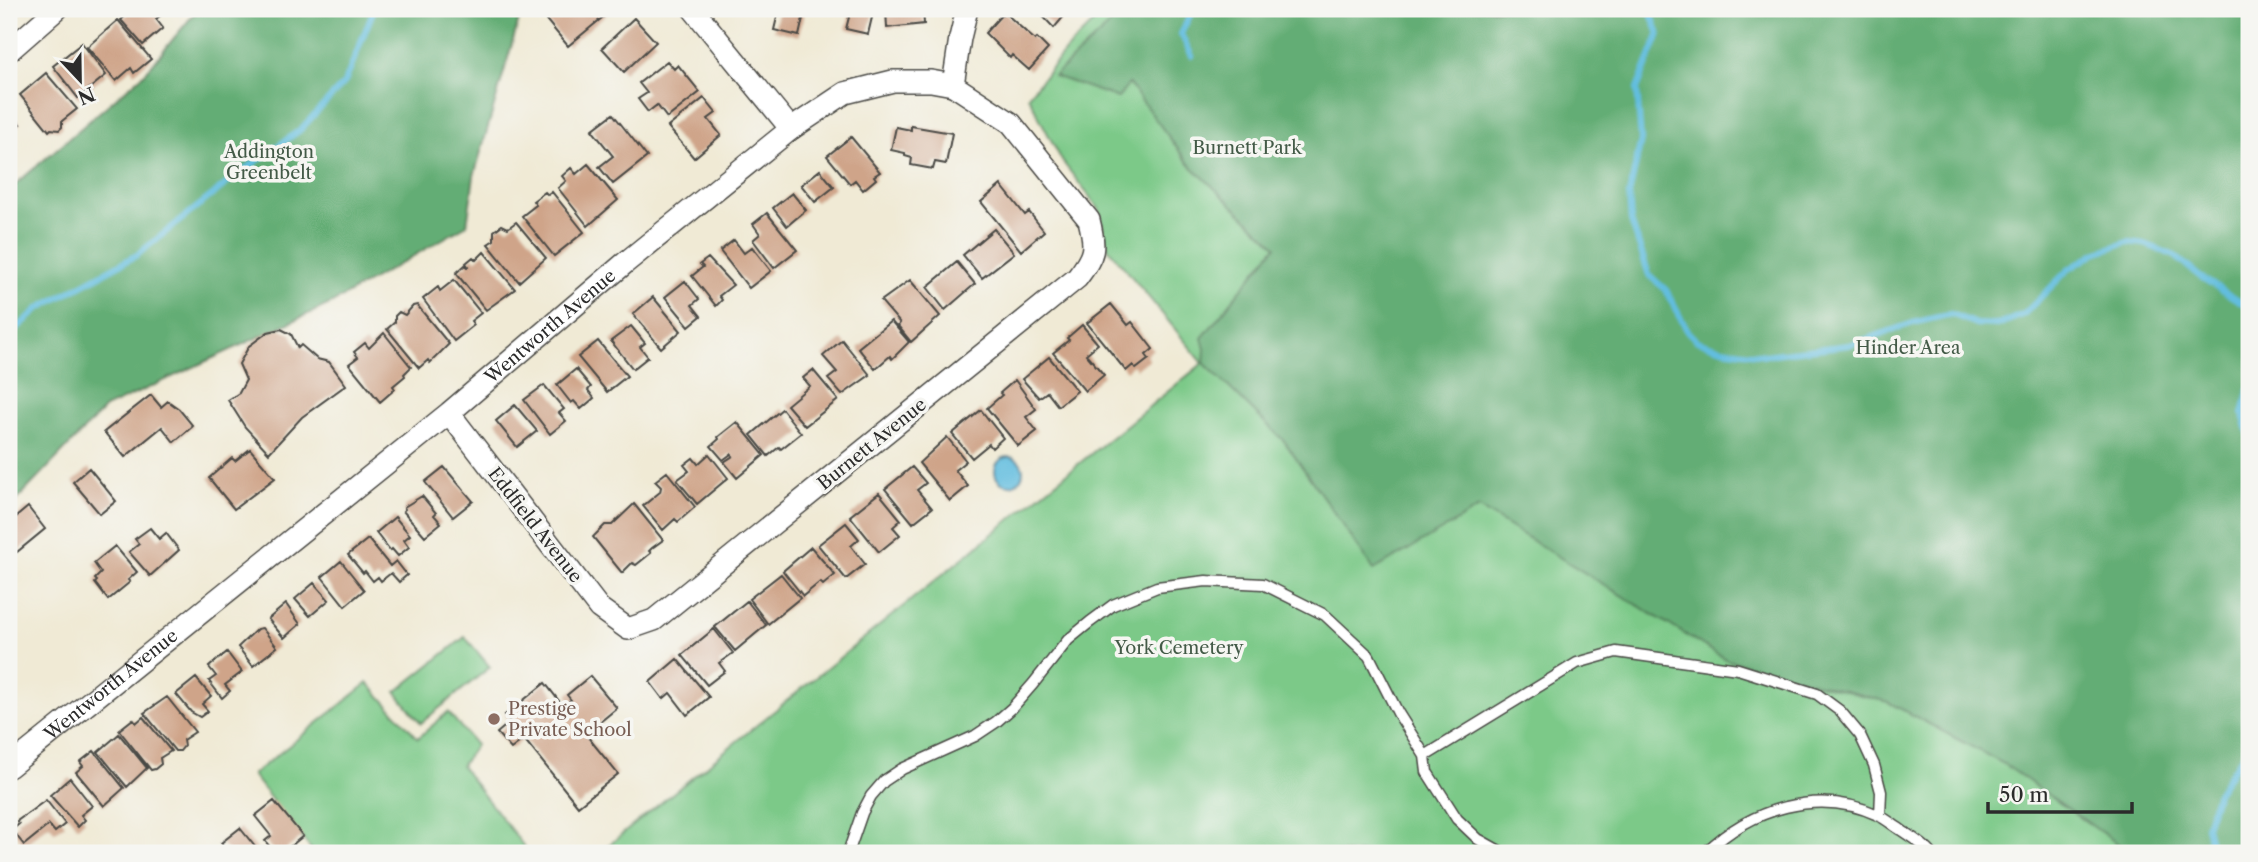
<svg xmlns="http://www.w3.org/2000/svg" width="2258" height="862" font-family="'Libre Caslon Text',serif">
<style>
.green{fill:#7bc988;stroke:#537a5a;stroke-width:2}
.forest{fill:#64ad74;stroke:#486c50;stroke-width:2}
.water{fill:#62bddf;stroke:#467485;stroke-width:2}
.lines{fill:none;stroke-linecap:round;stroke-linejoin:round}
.stream{stroke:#62bddf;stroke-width:6}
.building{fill:#cfa489}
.service-casing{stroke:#494844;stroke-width:13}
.minor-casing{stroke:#494844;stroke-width:24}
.service{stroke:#fff;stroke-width:10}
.minor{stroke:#fff;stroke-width:21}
.education-dot{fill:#8d6e63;stroke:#f6f6f2;stroke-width:2.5}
.labels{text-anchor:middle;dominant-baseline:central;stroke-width:7;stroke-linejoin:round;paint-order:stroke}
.park-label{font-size:18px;fill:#435a47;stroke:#f6f6f2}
.street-label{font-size:18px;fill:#2b2b2b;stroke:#f6f6f2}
.education-label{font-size:18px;fill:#785e54;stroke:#f6f6f2;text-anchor:start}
</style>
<rect width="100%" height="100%" fill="#f6f6f2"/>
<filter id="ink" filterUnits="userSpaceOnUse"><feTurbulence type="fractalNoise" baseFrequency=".0143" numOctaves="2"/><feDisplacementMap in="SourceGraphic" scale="14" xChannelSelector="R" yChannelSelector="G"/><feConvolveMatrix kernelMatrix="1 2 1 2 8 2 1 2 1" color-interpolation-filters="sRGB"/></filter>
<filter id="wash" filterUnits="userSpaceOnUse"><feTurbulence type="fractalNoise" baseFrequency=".00686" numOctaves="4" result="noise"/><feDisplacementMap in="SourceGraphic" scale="28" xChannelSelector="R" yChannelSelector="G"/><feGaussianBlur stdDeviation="1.57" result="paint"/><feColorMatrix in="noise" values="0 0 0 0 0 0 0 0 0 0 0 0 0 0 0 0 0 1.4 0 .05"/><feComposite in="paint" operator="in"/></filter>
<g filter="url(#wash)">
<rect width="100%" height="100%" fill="#f0ead5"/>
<path class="green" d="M 1107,9 L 2249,9 L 2249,853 L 599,853 L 1203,363 L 1108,248 L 1099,209 L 1062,161 L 1028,96 L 1067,49 Z
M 465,637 L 490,667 L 421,723 L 396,692 Z
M 368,683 L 418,738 L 448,712 L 476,745 L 461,766 L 529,853 L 314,853 L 252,775 Z"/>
<path class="forest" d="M 198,9 L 522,9 L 474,176 L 467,225 L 332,303 L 105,408 L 9,508 L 9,190 L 145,73 Z
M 1127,9 L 2249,9 L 2249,853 L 2131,853 L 2004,764 L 1888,702 L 1727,660 L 1479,508 L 1374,570 L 1284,441 L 1204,363 L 1205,349 L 1202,338 L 1276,246 L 1190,165 L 1129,84 L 1118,98 L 1054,76 Z"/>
<path class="water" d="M995 471a14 14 0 1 1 28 0a14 14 0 1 1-28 0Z"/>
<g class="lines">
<path class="stream" d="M 1649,9 L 1659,34 L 1637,89 L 1641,140 L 1629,195 L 1631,221 L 1649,275 L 1666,290 L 1688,332 L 1697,341 L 1722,349 L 1765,355 L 1849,345 L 1913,323 L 1951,314 L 1976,324 L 1998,325 L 2024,314 L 2068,270 L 2095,253 L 2128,242 L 2145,244 L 2175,256 L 2199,276 L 2247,306 L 2249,312
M 1192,56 L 1181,34 L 1193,9
M 9,336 L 38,309 L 137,255 L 236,176 L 300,130 L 345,82 L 374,9
M 2249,390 L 2243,414 L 2249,434
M 2212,853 L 2206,826 L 2217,793 L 2249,746"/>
</g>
<g id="blocks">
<path class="building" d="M 133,9 L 164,9 L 166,11 L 156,19 L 163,28 L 143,45 L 121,20 Z
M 543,9 L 604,9 L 608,13 L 568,46 L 542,15 L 546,12 Z
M 779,9 L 805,9 L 799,36 L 774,30 Z
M 851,9 L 874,9 L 868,34 L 846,29 Z
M 886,9 L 923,9 L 924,24 L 887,28 Z
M 1036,9 L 1070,9 L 1054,28 Z
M 1004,12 L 1035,40 L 1037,38 L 1048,49 L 1029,70 L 1012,55 L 1010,58 L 985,33 Z
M 634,18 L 656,42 L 624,72 L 602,48 Z
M 118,20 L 151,59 L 134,73 L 131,68 L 116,81 L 87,47 Z
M 82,43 L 106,75 L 78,98 L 53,66 Z
M 667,61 L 674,69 L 678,65 L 700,92 L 667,118 L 657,105 L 648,112 L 638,99 L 647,93 L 639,83 Z
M 46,73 L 77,109 L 62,121 L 62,127 L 59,130 L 51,129 L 49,131 L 20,95 Z
M 704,98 L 716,113 L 708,119 L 721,135 L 694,158 L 668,127 Z
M 9,110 L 20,124 L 9,132 Z
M 613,114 L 647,157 L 613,184 L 599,167 L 613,156 L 592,130 Z
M 911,126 L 952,133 L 946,164 L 935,162 L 933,169 L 911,165 L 912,158 L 905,156 L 905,153 L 891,150 L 896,127 L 911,130 Z
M 851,137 L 880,172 L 874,176 L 876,179 L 863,190 L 855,180 L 850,184 L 827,156 Z
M 588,164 L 618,200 L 588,226 L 558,188 L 566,181 L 562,176 L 571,168 L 576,174 Z
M 820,170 L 834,187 L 815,202 L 801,185 Z
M 1001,185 L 1025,215 L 1029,212 L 1044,231 L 1021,251 L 981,202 Z
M 545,192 L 548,195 L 552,192 L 584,232 L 554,256 L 522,216 L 536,205 L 533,201 Z
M 792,193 L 806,210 L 787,226 L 773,208 Z
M 767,213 L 797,250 L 774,268 L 753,240 L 760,234 L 753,224 Z
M 516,222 L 546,258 L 519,282 L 488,244 L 494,240 L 494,231 L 502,225 L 508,228 Z
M 994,229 L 1014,253 L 982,278 L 963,255 Z
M 734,240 L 744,253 L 752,247 L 771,271 L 749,288 L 720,251 Z
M 484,252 L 515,289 L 486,310 L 456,273 L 465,265 L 467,267 L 468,266 L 466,263 L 473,257 L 476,260 Z
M 708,258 L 733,285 L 719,296 L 722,300 L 716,306 L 692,276 L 703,267 L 700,264 Z
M 957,262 L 975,284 L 945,310 L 927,287 Z
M 454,280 L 481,313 L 471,321 L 474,325 L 454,341 L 423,299 L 438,287 L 440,291 Z
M 910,280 L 940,316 L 911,342 L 898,326 L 900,323 L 881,301 Z
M 685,281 L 699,299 L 692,305 L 701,316 L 689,326 L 665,297 Z
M 653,297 L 681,331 L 661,348 L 633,314 Z
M 1111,304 L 1128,325 L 1132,322 L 1153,349 L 1146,355 L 1149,359 L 1136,369 L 1133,365 L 1126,371 L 1087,323 Z
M 417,305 L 449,344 L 430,363 L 428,360 L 419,368 L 387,329 L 395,322 L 395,316 L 399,312 L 405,315 L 413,306 Z
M 891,321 L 909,342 L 892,359 L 890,356 L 875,369 L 858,348 Z
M 1082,325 L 1098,344 L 1086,354 L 1104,375 L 1085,391 L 1053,353 L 1069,340 L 1067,338 Z
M 631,326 L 645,343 L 640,347 L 648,357 L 633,369 L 611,341 Z
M 281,329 L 291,334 L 298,348 L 301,345 L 317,359 L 329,362 L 346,385 L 302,417 L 269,453 L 245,427 L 228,400 L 239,393 L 246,380 L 239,364 L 249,346 L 268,332 Z
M 384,333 L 411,367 L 404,374 L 405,376 L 393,386 L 395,389 L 380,402 L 349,364 L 358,357 L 354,352 L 365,343 L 369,348 Z
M 842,340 L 870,375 L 842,395 L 828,379 L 837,372 L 823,356 Z
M 598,341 L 627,376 L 607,392 L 578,357 Z
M 1049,357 L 1077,391 L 1058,406 L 1047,392 L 1039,398 L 1022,379 Z
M 576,369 L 591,387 L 588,390 L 594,398 L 581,409 L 574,401 L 571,403 L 557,385 Z
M 813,370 L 838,400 L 805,426 L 787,405 L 810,386 L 803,378 Z
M 1015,380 L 1036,409 L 1026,417 L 1037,431 L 1018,446 L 987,408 L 1002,395 L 1000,393 Z
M 544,385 L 564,409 L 559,413 L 566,421 L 550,434 L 524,400 Z
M 151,395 L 161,407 L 168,401 L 179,409 L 193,426 L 174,442 L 162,427 L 125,457 L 104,432 Z
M 515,405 L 537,431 L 517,447 L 496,421 Z
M 782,409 L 801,433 L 781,449 L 779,447 L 768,456 L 751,435 Z
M 981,410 L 1003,438 L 992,448 L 989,444 L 972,458 L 952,434 Z
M 737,422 L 764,455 L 737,478 L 724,462 L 733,456 L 731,454 L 723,460 L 711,446 L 719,439 L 718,437 Z
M 947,437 L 966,461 L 955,470 L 968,486 L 950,501 L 919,463 Z
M 250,449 L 275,478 L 234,509 L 209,478 L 232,458 L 235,461 Z
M 709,454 L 728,478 L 697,504 L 677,480 L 689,471 L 684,465 L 693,458 L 698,464 Z
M 444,467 L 473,501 L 453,517 L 425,482 Z
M 912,467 L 926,483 L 917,490 L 932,508 L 913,523 L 885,489 Z
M 89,468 L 116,501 L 100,514 L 73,482 Z
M 667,472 L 695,507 L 678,522 L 675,519 L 663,530 L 643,506 L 660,492 L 661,487 L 655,481 Z
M 879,493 L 901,520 L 893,527 L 900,535 L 879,552 L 850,516 Z
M 422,496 L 436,513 L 434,515 L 441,523 L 425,536 L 403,511 L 405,509 L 404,507 Z
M 634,504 L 663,540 L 652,548 L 649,551 L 651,553 L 636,565 L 632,563 L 622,573 L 593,537 L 605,525 L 612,525 Z
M 28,507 L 45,529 L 17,552 L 9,542 L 9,523 Z
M 395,517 L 410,535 L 404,540 L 409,547 L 398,556 L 392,549 L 390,551 L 376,533 Z
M 846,523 L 859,539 L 851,546 L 865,564 L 846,579 L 818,545 Z
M 150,528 L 159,539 L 166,533 L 179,550 L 150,576 L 129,552 L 139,544 L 135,539 Z
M 368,539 L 390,566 L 396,561 L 407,575 L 399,582 L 391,573 L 381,581 L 378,577 L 373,581 L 365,571 L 363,573 L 348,555 Z
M 115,546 L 137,572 L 128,580 L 130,582 L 108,600 L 95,583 L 97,581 L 95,579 L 101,573 L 94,563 Z
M 811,547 L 835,575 L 823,585 L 820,582 L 803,596 L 783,571 Z
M 341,561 L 364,590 L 345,606 L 322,577 Z
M 781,574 L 800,598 L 768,624 L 749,599 Z
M 314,583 L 329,600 L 310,616 L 295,599 Z
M 747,601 L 766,625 L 735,651 L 715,627 Z
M 286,604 L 300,624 L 284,638 L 268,619 Z
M 262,628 L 277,647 L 253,666 L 238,647 L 257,629 Z
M 714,629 L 733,653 L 719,663 L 725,671 L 707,685 L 682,655 Z
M 227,652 L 242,672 L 225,685 L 230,691 L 222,698 L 209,681 L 216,676 L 209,667 Z
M 677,659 L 709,697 L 687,715 L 670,693 L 663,699 L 650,682 Z
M 590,676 L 617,708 L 594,727 L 591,724 L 583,731 L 618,774 L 578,806 L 524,739 L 511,749 L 497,733 L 510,722 L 505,715 L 545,683 L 563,706 L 571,700 L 567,695 Z
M 196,678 L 211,696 L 202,704 L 208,711 L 200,717 L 191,712 L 176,694 Z
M 167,697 L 195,732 L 183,740 L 184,746 L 180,751 L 175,751 L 144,713 Z
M 143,717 L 171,751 L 160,758 L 161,764 L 155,769 L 151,770 L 119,730 L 133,719 L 136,723 Z
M 119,734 L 147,768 L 127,787 L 98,752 Z
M 94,751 L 124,788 L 104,806 L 76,772 L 83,766 L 80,762 Z
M 70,778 L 92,806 L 81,815 L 85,820 L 78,827 L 50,795 Z
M 46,800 L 65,824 L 55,832 L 49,825 L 24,845 L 12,830 L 19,824 L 17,821 Z
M 274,801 L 303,836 L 282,853 L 275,853 L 265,841 L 271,836 L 255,816 Z
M 240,828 L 260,853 L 229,853 L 221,843 Z"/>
</g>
</g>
<g filter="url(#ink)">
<use href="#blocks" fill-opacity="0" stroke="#494844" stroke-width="2"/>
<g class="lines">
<defs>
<path id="service" d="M 1425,756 L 1577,663 L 1616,652 L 1738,669 L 1817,694 L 1840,711 L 1860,735 L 1874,765 L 1881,792 L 1880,816
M 848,853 L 862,813 L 871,796 L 884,781 L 902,769 L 975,736 L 996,722 L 1012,708 L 1033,684 L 1068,640 L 1090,622 L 1113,605 L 1157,587 L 1206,581 L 1263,584 L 1325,615 L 1369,656 L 1398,713 L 1425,756 L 1427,772 L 1457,819 L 1478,839 L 1503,853
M 1705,853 C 1750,809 1818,787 1878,815 C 1886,819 1893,825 1901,830 C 1911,837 1923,844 1931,853"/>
<g id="minor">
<path d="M 693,9 L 791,129"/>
<path d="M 9,51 L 57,9"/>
<path d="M 953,85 L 960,38 L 967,9"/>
<path id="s1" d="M 9,767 L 449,413 L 625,263 L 791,129 L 845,93 L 893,81 L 931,81 L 953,85 L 1011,123 L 1089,220 C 1096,248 1095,255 1077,278 L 654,620 L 628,629 L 599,608 L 449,413"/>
</g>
</defs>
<use href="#service" class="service-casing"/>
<use href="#minor" class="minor-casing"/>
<use href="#service" class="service"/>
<use href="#minor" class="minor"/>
</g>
</g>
<circle class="education-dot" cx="494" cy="719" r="7"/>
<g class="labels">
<g class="park-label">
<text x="1247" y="148">Burnett Park</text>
<text x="269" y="152">Addington<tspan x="269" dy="21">Greenbelt</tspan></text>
<text x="1908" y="348">Hinder Area</text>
<text x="1179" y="648">York Cemetery</text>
</g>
<g class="street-label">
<text stroke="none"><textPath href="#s1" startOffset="698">Wentworth Avenue</textPath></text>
<text transform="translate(872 444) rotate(-39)">Burnett Avenue</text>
<text transform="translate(535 525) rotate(52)">Eddfield Avenue</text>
<text stroke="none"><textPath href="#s1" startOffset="131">Wentworth Avenue</textPath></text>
</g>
<g class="education-label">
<text x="508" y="709">Prestige<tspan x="508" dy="21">Private School</tspan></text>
</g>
</g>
<rect width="2258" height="862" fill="none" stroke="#f6f6f2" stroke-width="35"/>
<g transform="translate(80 80) rotate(158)" stroke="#f6f6f2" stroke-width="5" paint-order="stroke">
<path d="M0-5L12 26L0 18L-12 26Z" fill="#2b2b2b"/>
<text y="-10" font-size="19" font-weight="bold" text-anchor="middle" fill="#2b2b2b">N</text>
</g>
<path d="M1988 802v10h144v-10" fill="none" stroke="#2b2b2b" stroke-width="3.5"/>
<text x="1999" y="802" font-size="21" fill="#2b2b2b" stroke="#f6f6f2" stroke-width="5" paint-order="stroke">50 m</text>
</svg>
